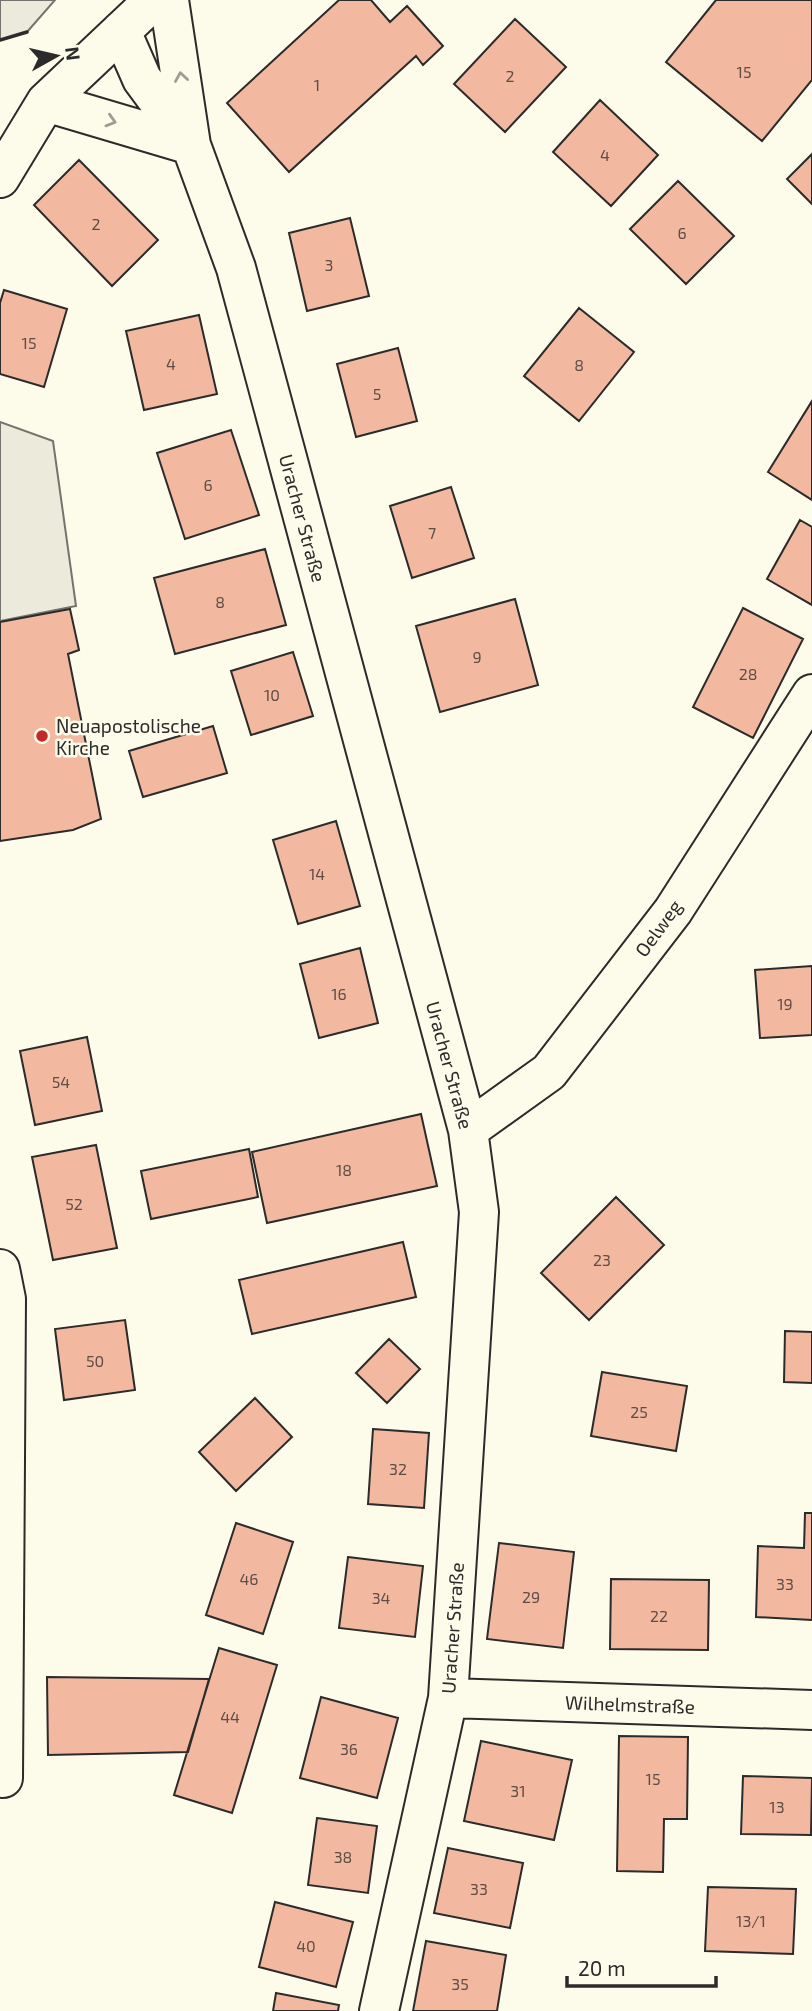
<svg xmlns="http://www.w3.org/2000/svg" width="812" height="2011" font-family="'Exo 2',sans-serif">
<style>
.parking{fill:#eceadb;stroke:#74746e;stroke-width:2}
.building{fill:#f2b8a0;stroke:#2b2b2b;stroke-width:2}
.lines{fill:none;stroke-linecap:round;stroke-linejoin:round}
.minor-casing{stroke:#2b2b2b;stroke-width:42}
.minor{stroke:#fdfbea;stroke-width:38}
.wall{stroke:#2b2b2b;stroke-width:3.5}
.oneway{stroke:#9e9d94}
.poi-dot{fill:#c62828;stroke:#fdfbea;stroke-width:2.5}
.labels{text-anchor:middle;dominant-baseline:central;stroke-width:5;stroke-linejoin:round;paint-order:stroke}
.number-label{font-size:16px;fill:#5d4e48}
.street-label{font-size:19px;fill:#2b2b2b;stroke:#fdfbea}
.poi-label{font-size:19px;fill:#2b2b2b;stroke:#fdfbea;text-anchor:start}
</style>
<rect width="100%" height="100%" fill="#fdfbea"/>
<path class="parking" d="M 0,0 L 55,0 L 27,32 L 0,40 Z
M 0,422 L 53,441 L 76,606 L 0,621 Z"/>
<path class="building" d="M 339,0 L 371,0 L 390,22 L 407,6 L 443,46 L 423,65 L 416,56 L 289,172 L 227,103 Z
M 716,0 L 812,0 L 812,80 L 762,141 L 666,62 Z
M 515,19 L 566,67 L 505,132 L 454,84 Z
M 600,100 L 658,155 L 611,206 L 553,152 Z
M 812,154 L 812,204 L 787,179 Z
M 79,160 L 158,240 L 112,286 L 34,205 Z
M 678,181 L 734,236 L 686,284 L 630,229 Z
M 350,218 L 369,296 L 307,311 L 289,233 Z
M 4,290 L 67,309 L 44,387 L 0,374 L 0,303 Z
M 579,308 L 634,352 L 579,421 L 524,376 Z
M 199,315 L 217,394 L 144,410 L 126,331 Z
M 398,348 L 417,421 L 356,437 L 337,364 Z
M 812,401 L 812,500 L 768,472 Z
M 231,430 L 259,515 L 185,539 L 157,453 Z
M 451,487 L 474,558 L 412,578 L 390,506 Z
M 800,520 L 812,527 L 812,605 L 767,579 Z
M 265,549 L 286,625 L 175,654 L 154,578 Z
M 515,599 L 538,685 L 440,712 L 416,626 Z
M 743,608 L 803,639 L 753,738 L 693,707 Z
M 70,609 L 79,650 L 68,654 L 101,819 L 73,830 L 0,841 L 0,622 Z
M 293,652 L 313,716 L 251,735 L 231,671 Z
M 213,726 L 227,773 L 143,797 L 129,751 Z
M 336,821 L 360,906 L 298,924 L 273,840 Z
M 360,948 L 378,1023 L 319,1038 L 300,964 Z
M 812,966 L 812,1035 L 760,1038 L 755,970 Z
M 87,1037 L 102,1111 L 35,1125 L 20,1051 Z
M 421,1114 L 437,1186 L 267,1223 L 252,1152 Z
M 96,1145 L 117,1248 L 53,1260 L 32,1157 Z
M 249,1149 L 258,1197 L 151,1219 L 141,1171 Z
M 616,1197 L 664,1245 L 589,1320 L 541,1273 Z
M 403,1242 L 416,1297 L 252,1334 L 239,1280 Z
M 125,1320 L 135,1390 L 64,1400 L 55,1329 Z
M 785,1331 L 812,1332 L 812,1383 L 784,1382 Z
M 389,1339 L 420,1369 L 387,1403 L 356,1373 Z
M 602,1372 L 687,1386 L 676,1451 L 591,1436 Z
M 255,1398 L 292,1437 L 236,1491 L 199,1452 Z
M 373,1429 L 429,1433 L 424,1508 L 368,1504 Z
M 805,1513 L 812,1513 L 812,1620 L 756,1617 L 758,1546 L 804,1548 Z
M 236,1523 L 293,1542 L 263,1634 L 206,1615 Z
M 499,1543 L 574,1552 L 563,1648 L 487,1639 Z
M 348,1557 L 423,1566 L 415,1637 L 339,1628 Z
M 611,1579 L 709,1580 L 708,1650 L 610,1649 Z
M 219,1648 L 277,1665 L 232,1813 L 174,1795 Z
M 47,1677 L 209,1679 L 188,1752 L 48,1755 Z
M 321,1697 L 398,1718 L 377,1798 L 300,1778 Z
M 619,1736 L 688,1737 L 687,1819 L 664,1819 L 663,1872 L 617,1871 Z
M 481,1741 L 572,1760 L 554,1840 L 464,1821 Z
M 743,1776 L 812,1778 L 811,1835 L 741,1834 Z
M 317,1818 L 377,1826 L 368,1893 L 308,1885 Z
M 448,1848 L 523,1863 L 510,1928 L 434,1913 Z
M 708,1887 L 796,1889 L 793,1954 L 705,1951 Z
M 275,1902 L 353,1922 L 336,1987 L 259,1967 Z
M 426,1941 L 506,1955 L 497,2011 L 413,2011 Z
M 276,1993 L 339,2005 L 338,2011 L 273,2011 Z"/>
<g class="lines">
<defs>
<path id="minor" d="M 169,0 L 191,145 L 236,268 L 468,1130 L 479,1212 L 448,1698 L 379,2011
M 121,31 L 142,79 L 187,140
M 46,102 L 191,145
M 0,178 L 46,102 L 154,0
M 468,1130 L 549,1072 L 673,911 L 812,694
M 0,1269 L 6,1299 L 3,1778
M 448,1698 L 812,1710"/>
</defs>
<use href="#minor" class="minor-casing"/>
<use href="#minor" class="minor"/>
<path class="wall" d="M 0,40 L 27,32"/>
</g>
<defs><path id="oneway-chevron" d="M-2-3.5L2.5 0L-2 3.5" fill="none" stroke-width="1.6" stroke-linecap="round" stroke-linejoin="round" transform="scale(1.75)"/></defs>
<g class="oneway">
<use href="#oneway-chevron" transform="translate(181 77) rotate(-99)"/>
<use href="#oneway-chevron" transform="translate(111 121) rotate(17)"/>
</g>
<circle class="poi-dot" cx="42" cy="736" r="7"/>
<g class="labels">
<g class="number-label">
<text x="744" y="71">15</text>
<text x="510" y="75">2</text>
<text x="317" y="84">1</text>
<text x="605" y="154">4</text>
<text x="96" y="223">2</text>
<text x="682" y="232">6</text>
<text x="329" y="264">3</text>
<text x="29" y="342">15</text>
<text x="171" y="363">4</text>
<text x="579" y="364">8</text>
<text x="377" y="393">5</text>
<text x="208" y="484">6</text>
<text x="432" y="532">7</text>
<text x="220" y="601">8</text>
<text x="477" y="656">9</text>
<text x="748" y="673">28</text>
<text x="272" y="694">10</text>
<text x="317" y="873">14</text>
<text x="339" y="993">16</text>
<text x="785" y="1003">19</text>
<text x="61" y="1081">54</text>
<text x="344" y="1169">18</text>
<text x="74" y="1203">52</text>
<text x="602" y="1259">23</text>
<text x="95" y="1360">50</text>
<text x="639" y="1411">25</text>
<text x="398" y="1468">32</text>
<text x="249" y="1578">46</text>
<text x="785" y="1583">33</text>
<text x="531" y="1596">29</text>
<text x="381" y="1597">34</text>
<text x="659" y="1615">22</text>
<text x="230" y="1716">44</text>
<text x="349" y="1748">36</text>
<text x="653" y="1778">15</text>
<text x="518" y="1790">31</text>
<text x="777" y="1806">13</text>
<text x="343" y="1856">38</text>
<text x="479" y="1888">33</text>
<text x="751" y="1920">13/1</text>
<text x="306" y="1945">40</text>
<text x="460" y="1983">35</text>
</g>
<g class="street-label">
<text transform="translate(303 518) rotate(75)">Uracher Straße</text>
<text transform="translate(658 928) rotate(-54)">Oelweg</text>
<text transform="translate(450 1065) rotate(75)">Uracher Straße</text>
<text transform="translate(452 1628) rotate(-86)">Uracher Straße</text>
<text transform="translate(630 1704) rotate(2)">Wilhelmstraße</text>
</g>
<g class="poi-label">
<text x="56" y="725">Neuapostolische<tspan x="56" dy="22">Kirche</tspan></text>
</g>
</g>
<g transform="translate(56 56) rotate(82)" stroke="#fdfbea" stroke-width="5" paint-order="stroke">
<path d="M0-5L12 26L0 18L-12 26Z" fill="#2b2b2b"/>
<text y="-10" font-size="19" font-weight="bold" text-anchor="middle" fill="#2b2b2b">N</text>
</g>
<path d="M567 1976v10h149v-10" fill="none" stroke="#2b2b2b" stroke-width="3.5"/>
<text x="578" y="1976" font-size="21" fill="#2b2b2b" stroke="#fdfbea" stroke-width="5" paint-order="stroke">20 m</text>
</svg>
